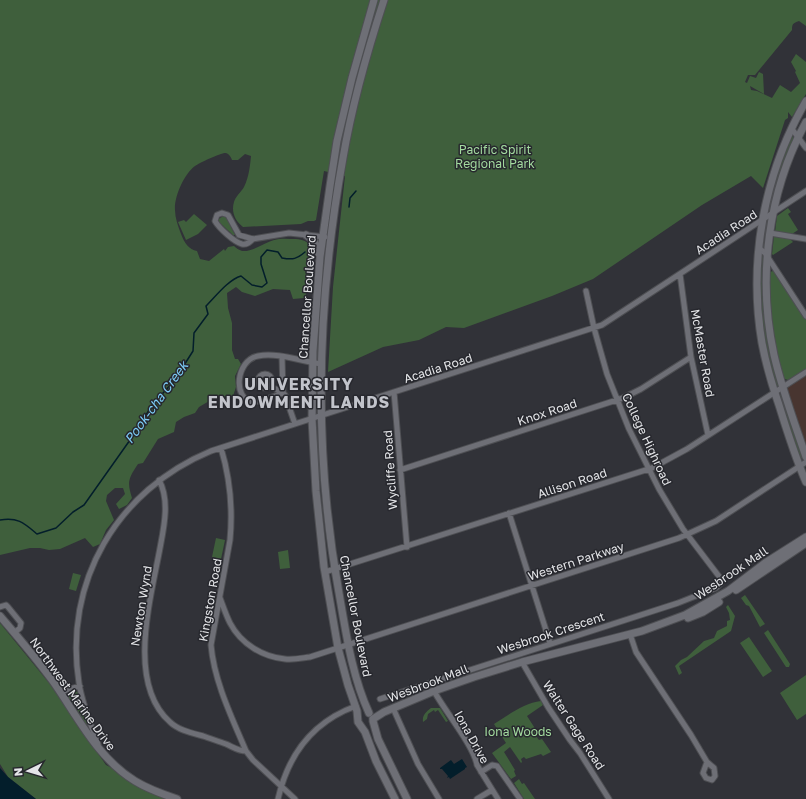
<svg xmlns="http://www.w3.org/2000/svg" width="806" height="799" font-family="'Golos Text',sans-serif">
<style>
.commercial{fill:#483530}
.green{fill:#3f5f3c}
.water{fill:#031e2b}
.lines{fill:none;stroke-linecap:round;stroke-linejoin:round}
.stream{stroke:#031e2b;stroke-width:1.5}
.street-casing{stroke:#4e4f53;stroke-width:7}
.secondary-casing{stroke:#4e4f53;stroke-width:9}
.street{stroke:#6e6f76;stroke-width:5}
.secondary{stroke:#6e6f76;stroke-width:7}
.labels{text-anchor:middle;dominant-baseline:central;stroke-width:3;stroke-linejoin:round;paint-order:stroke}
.park-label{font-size:12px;fill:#a3da9f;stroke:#27282e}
.street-label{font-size:12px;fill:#e4e5e8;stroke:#27282e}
.water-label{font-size:13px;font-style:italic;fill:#7dcdf8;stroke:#27282e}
.district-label{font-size:16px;font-weight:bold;letter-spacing:1px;fill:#c2c4cb;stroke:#27282e}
</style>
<rect width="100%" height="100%" fill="#313238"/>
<path class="commercial" d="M 806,374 L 806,452 L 786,389 L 787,387 Z"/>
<path class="green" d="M 0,0 L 806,0 L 806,26 L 799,21 C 793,23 792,24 792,30 L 755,75 L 748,75 L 745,82 L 747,83 L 750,76 L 756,78 L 759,72 L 763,74 L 764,94 L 750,86 L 751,90 L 757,91 L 772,98 L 780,85 L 791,92 L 800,83 L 795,72 L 796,71 L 791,62 L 796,54 L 806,62 L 806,94 L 792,117 L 788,112 L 788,118 L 785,120 L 763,188 L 751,176 L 702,205 L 593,279 L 552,296 L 464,328 L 446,327 L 419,340 L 383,347 L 328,372 L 333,287 L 345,176 L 324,171 L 316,220 L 314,221 L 308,221 L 301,224 L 243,227 C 235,221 231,212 234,202 C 235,197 241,192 244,187 C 249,177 250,166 251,156 L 245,154 L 238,160 L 232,160 C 231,157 229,154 226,153 C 222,152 199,163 195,166 C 184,174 174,197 175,210 C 175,218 178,226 181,234 C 184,242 189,250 197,251 L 200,259 L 209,261 L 224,249 L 225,251 L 228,247 L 234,246 C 236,248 239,250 242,251 C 252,252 264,243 274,240 C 280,238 289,239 296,239 C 311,241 311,245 312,259 C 312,274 311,285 304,298 L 293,299 L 290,290 L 273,289 L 255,296 L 242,292 L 236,287 L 227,293 L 228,308 L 232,323 L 232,350 L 235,359 L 238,359 L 241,364 L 235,376 L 236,387 L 233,396 L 216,397 L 199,407 L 195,413 L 184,417 L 176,422 L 174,432 L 158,439 L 143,463 L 138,464 C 128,479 127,482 132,498 L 127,505 L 119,509 L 116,504 L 125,494 L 123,488 L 115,488 L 107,495 L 106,501 L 114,520 L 106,530 L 100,544 L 93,547 L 85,538 L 60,549 L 49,550 L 40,548 L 30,548 L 0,555 Z
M 792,136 L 794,139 L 772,210 L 766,213 L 775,176 Z
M 788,208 L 791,212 L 788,214 L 798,230 L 792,234 L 775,232 L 777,216 Z
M 194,214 L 207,225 L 198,234 L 186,240 L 178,222 L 184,220 L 186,222 Z
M 223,216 L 226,217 L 235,235 L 233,235 L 219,222 L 219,219 Z
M 774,236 L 789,238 L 793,242 L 773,255 L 772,254 Z
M 761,253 L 765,256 L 765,286 L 780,385 L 776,387 L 767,356 L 759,295 Z
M 773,271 L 776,272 L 806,319 L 806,369 L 788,380 L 782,378 L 773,336 L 770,308 L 770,272 Z
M 783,394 L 804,457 L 798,460 L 778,396 Z
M 216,538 L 225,540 L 221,559 L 212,557 Z
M 288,550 L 290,568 L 280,569 L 278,552 Z
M 73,573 L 81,575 L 76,591 L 69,589 Z
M 745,595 L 765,624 L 760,627 L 749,606 L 746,605 L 741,598 Z
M 728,605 L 735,616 L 731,631 L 679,666 L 682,673 L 679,675 L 675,666 L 681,660 L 687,657 L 704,641 L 714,638 L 717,631 L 727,626 L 727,621 L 730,620 L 729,613 L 726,607 Z
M 0,623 L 49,683 L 106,765 L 174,799 L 36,799 L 8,777 L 0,764 Z
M 768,630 L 790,664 L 789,667 L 786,667 L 764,633 Z
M 749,637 L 772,671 L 763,677 L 740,643 Z
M 806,675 L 806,714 L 797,720 L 780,693 Z
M 75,691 L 78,692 L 88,723 L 86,725 L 66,695 Z
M 541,701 L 543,705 L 527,716 L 538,733 L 535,735 L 539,740 L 542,739 L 551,752 L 543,756 L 541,754 L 526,759 L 524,757 L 521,759 L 522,762 L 521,763 L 510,747 L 504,752 L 515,770 L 514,771 L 516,776 L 511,779 L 492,753 L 506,743 L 494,724 C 508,715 524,703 541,701 Z
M 431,708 L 440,708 L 448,721 L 446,722 L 438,710 L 435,712 L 434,710 L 428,714 L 427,719 L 423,722 C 422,715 426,712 431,708 Z
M 519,779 L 522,784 L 524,783 L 535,799 L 524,799 L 514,783 Z"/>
<path class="water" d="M 462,759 L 467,767 L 465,768 L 465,769 L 450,779 L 449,777 L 447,778 L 448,776 L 442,769 L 440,769 L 440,768 L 451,760 L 454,764 Z
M 0,768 L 8,777 L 36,799 L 0,799 Z"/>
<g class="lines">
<path class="stream" d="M 349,207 L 350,198 L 356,191
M 0,520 C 18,517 24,523 37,534 L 56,528 L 73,512 L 84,505 L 130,440 L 153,404 L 174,381 L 193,351 L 194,333 L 208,314 L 206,306 C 216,296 228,280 241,276 L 252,285 L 262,287 L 267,283 L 261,264 L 261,257 L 267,250 L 278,252 L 282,258 C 293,260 297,259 305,252"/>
<defs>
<path id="street" d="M 792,129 L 806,148
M 770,233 L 806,239
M 253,239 C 250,242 247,245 242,244 C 234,242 219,228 215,221 L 217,215 L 222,213 L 228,215 L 239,235 L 253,239 L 289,233 L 325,237
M 759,248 L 765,253 L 806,316
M 680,274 L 691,357 L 708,435
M 282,357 L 283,393 L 285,395 L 295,424
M258 381a7 7 0 1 1 14 0a7 7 0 1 1-14 0Z
M 270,386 L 283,393
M 394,392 L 407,547
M 283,393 C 275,396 260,402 253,402 C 232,399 236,360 258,356 C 278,352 303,362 322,364
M 221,448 C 230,478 233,508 230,540 L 211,645 C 214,681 232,718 246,751
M 400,470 L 623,398 L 641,389 L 691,357
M 159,480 C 170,500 164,527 160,548 C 151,598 126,683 170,722 C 178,730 192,733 203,736 C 211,739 218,741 226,744 C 233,747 238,751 246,751 L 253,760 L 295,799
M 509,513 L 550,643
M 325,572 L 652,468 L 687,449 L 806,372
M 220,598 C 223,606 226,615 230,623 C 241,644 263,657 285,659 C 294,660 302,658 310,657 L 679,538 L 716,521 L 806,462
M 0,607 L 6,605 L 8,607 L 21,623 L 20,628 L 14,633
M 630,634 L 636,652 L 691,735 L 707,762 L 714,768 L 715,776 L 712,780 L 706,778 L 703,773 L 707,762
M 522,662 L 548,707 L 570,740 L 580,753 L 609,799
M 434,691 C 444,710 474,746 477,765 L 498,799
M 60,692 L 80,686
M 380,699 L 678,603 L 716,588 L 721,583 L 721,579 L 683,529 L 659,489 L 629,429 L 607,374 L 594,328 L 586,291
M 393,708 L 418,764 L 439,799
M 98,744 C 91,726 82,703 79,683 C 63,582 117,490 211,451 L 602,325 L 806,191
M 481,772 L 492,765 L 497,766 L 520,799
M 278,799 C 288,755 312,722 356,706
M 477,799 L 492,790"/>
<path id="secondary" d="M 374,0 L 352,78 L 337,141 L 330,186 L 320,257 L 313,351 L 312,419 L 316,491 L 324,567 L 338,648 L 348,685 L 357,711 L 358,722 L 365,732 L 376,761 L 395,799
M 806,101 C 764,173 748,261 762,343 C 766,364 772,385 779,405 C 787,431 795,457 806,482
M 806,122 C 768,191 757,278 774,355 C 782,390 795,424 806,457
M 306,235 L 314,241 L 319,254
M 736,590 L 806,543
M 0,616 C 18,637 36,658 52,680 C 77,715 97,758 135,781 C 148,789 162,794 177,799
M 688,618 L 703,612 L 719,602
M 369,713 C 352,676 346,633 339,593 C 313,450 317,301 343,158 C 352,105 367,52 384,0
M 373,719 L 384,712 L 434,691 L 474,677 L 522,662 L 642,631 L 685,615 L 728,591 L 765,563 L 806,537
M 373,721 L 378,739 L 407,799"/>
</defs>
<use href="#street" class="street-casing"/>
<use href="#secondary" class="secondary-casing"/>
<use href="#street" class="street"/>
<use href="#secondary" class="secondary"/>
</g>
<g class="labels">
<g class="park-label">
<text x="495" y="149">Pacific Spirit<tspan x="495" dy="14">Regional Park</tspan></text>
<text x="518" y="731">Iona Woods</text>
</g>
<g class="street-label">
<text transform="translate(726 232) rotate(-33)">Acadia Road</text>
<text transform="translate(307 297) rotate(-86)">Chancellor Boulevard</text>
<text transform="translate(703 353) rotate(80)">McMaster Road</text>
<text transform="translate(438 368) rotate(-18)">Acadia Road</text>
<text transform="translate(547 412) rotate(-18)">Knox Road</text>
<text transform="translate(647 439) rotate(65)">College Highroad</text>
<text transform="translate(390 470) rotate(-94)">Wycliffe Road</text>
<text transform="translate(572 483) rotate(-18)">Allison Road</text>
<text transform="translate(576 561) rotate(-18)">Western Parkway</text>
<text transform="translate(731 573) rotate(-34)">Wesbrook Mall</text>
<text transform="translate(210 600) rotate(-80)">Kingston Road</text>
<text transform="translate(141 606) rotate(-81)">Newton Wynd</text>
<text transform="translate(356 616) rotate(79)">Chancellor Boulevard</text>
<text transform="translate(551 633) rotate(-18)">Wesbrook Crescent</text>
<text transform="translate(428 683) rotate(-21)">Wesbrook Mall</text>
<text transform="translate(73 694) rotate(54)">Northwest Marine Drive</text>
<text transform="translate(574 725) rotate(57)">Walter Gage Road</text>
<text transform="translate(472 737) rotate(61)">Iona Drive</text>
</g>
<g class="water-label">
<text transform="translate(156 402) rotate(-54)">Pook-cha Creek</text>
</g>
<g class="district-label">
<text x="299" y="384">UNIVERSITY<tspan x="299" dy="18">ENDOWMENT LANDS</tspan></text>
</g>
</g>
<g transform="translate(28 771) rotate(265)" stroke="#27282e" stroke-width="3" paint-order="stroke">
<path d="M0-3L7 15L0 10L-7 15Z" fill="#e4e5e8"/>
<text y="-6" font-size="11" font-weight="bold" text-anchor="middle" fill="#e4e5e8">N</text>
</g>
</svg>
